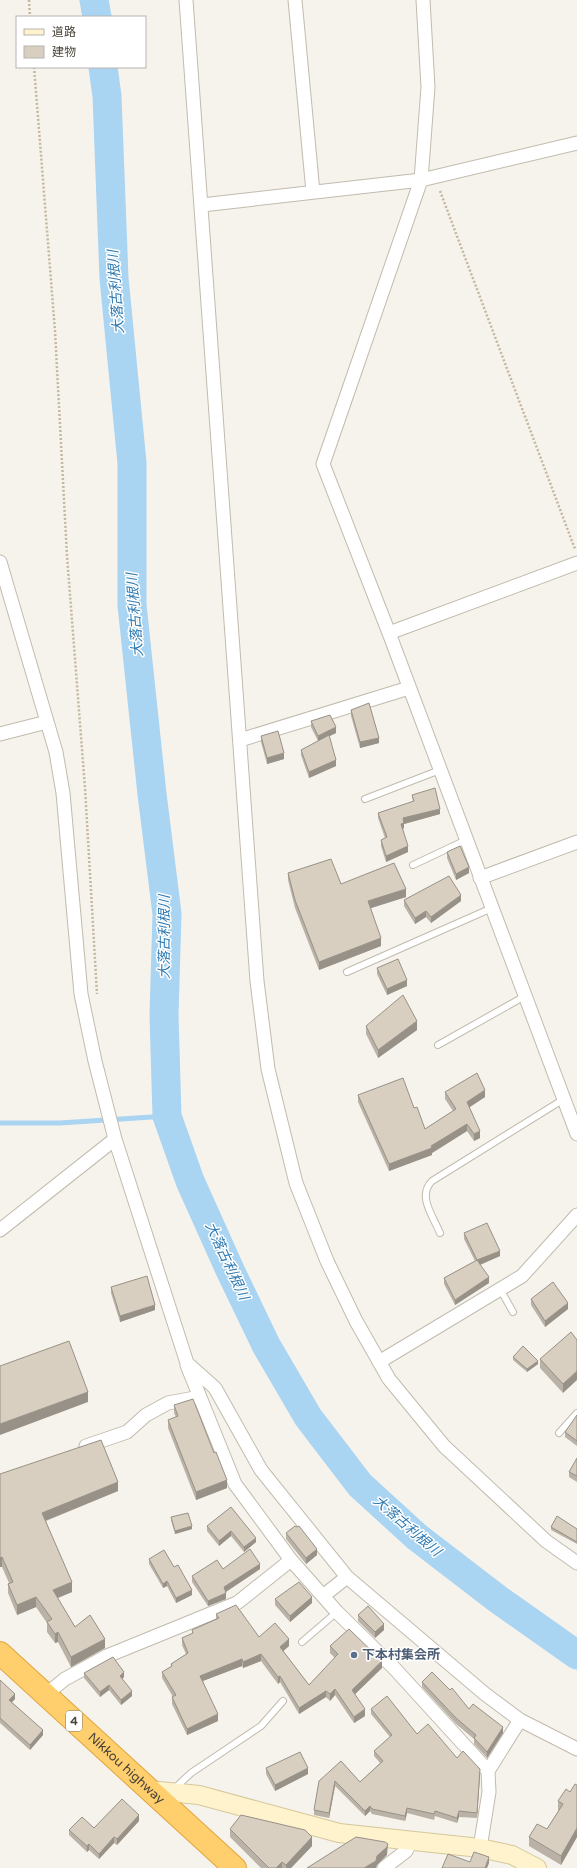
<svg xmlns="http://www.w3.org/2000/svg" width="577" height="1868" font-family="'Varela Round','Noto Sans JP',sans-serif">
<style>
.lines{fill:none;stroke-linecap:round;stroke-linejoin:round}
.stream{stroke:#a9d4f2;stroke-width:5}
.river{stroke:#a9d4f2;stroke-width:29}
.lane-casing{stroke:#c2bbae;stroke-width:8}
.street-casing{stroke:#c2bbae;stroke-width:15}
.secondary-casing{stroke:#d6c79b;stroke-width:20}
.highway-casing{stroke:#e0a43c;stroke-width:24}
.path{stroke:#c4b79f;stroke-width:2.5;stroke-dasharray:2 2;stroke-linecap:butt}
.lane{stroke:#fff;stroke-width:6}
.street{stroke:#fff;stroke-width:13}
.secondary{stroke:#fff3cd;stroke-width:18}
.highway{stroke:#ffcf6e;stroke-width:22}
.wall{fill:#bab2a6}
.shaded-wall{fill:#979187}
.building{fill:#d8cfc1;stroke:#979187}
.service-dot{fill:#5c6f8a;stroke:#fff;stroke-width:1.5}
.labels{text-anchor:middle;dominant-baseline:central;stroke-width:3;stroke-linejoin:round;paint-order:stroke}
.shield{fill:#fff;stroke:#817c74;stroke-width:1}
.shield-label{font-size:12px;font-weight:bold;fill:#4b4439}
.service-label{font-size:13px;font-weight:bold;fill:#4e5e75;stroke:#fff;text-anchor:start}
.street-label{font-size:13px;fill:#4b4439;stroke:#fff}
.water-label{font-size:14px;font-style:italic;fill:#2e7ab2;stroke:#fff}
</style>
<rect width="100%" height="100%" fill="#f6f3ec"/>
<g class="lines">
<path class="stream" d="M 0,1123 L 60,1123 L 167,1116"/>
<path class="river" d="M 94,0 L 97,17
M 103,67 L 107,96 L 114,278 L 132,463 L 132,605 L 152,794 L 167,914 L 164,1015 L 167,1116 L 190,1181 L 230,1270 L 266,1345 L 308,1417 L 360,1485 L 417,1537 L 499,1600 L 577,1655"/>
<defs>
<path id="lane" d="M 365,799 L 440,770
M 413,865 L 466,840
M 347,972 L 492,908
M 438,1045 L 525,996
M 440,1233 C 433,1216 417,1196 432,1181 L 564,1099
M 500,1289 L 513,1312
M 559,1433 L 577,1413
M 302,1642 L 337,1612
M 174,1789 L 191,1773 L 261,1726 L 283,1701"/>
<path id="street" d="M 186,0 L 257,981 L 268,1069 L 296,1183 L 327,1261 L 356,1321 L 389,1379 L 444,1446 L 546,1541 L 577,1563
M 295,0 L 313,192
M 423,0 L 428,87 L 421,180 L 323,464 L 389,633 L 577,1134
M 202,205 L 421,180 L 577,143
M 0,562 L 56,752 L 63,793 L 81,994 L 95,1061 L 115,1139 L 187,1363 L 215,1388 L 261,1470 L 347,1577 L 485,1694 L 520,1720 L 577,1749
M 389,633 L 577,563
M 0,734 L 47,722
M 240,740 L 409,688
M 480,878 L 577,842
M 0,1230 L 115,1139
M 379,1362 L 522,1276 L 577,1215
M 187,1365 L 235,1484 L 291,1560 L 337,1612 L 395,1669 L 488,1771 L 489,1792 L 480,1848
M 86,1446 L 127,1432 L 146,1415 L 168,1403 L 200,1397
M 323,1596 L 347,1577
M 45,1695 L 65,1679 L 107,1656 L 237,1603 L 291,1560
M 488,1771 L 520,1720
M 384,1868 L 406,1851 L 411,1841"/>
<path id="secondary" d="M 149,1790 L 199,1795 L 339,1833 L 480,1848 L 512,1855 L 537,1868"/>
<g id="highway">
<path id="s1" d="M 0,1653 L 235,1868"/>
</g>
</defs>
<use href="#lane" class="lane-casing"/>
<use href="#street" class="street-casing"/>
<use href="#secondary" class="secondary-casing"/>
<use href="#highway" class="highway-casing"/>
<path class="path" d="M 29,0 L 30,17
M 34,67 L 55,331 L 67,556 L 85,788 L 97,994
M 440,191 L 575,549"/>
<use href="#lane" class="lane"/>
<use href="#street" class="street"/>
<use href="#secondary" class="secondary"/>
<use href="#highway" class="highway"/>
</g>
<path class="wall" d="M 351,710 L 379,743 L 360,748 L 351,716 Z
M 311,721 L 336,733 L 329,736 L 336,766 L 309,778 L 301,755 L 301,750 L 318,741 L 311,727 Z
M 261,736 L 284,759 L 267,764 L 261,742 Z
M 412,795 L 440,814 L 404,824 L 404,828 L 403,829 L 408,852 L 386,862 L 381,846 L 381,840 L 385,838 L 378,818 L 378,813 L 413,802 Z
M 447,852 L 469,873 L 456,880 L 447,858 Z
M 288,873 L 341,884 L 406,897 L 371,908 L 381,946 L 319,970 L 295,908 L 288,880 Z
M 404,900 L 461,901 L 431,923 L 426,917 L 415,924 L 404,906 Z
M 377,968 L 407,986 L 387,995 L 377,974 Z
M 366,1026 L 417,1030 L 378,1058 L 366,1034 Z
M 445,1092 L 485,1097 L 469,1107 L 480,1138 L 474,1141 L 467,1131 L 432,1153 L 432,1155 L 389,1171 L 358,1102 L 358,1095 L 414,1108 L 425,1129 L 453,1111 L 445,1099 Z
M 464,1233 L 500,1256 L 480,1265 L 489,1283 L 455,1305 L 444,1284 L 444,1278 L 475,1261 L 464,1239 Z
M 111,1287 L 155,1310 L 120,1322 L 111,1293 Z
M 531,1299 L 568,1309 L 545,1327 L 531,1305 Z
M 577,1340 L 563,1393 L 540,1368 L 540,1359 Z
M 513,1357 L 538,1364 L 527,1372 L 513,1360 Z
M 174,1405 L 227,1488 L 196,1500 L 168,1428 L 168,1420 L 176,1417 L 174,1413 Z
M 577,1415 L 577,1446 L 565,1437 L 565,1432 Z
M 577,1458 L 577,1482 L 569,1477 L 569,1472 Z
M 0,1474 L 118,1491 L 46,1521 L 72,1592 L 57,1598 L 75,1627 L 105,1648 L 71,1667 L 58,1642 L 55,1643 L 47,1632 L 47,1623 L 36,1607 L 17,1615 L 8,1593 L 8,1584 L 9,1583 L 2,1567 L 0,1567 Z
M 231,1507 L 256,1542 L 244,1552 L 231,1536 L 219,1546 L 207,1531 L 207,1526 Z
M 171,1517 L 192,1529 L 175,1534 L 171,1520 Z
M 551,1527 L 577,1529 L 577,1544 L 551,1530 Z
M 286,1533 L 317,1555 L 306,1564 L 286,1539 Z
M 149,1559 L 192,1595 L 176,1603 L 167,1586 L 163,1588 L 149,1564 Z
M 223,1569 L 260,1569 L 226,1592 L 226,1599 L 208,1606 L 192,1582 L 192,1576 Z
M 275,1599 L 312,1603 L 290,1622 L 275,1605 Z
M 216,1614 L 259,1637 L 289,1646 L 283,1651 L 309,1685 L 335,1658 L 330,1653 L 330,1646 L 382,1668 L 355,1694 L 365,1716 L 354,1723 L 335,1695 L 330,1701 L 326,1697 L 299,1714 L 280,1682 L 278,1684 L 261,1661 L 243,1668 L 242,1666 L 203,1681 L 218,1721 L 187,1735 L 172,1704 L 172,1697 L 173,1697 L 162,1678 L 162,1672 L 171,1667 L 171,1664 L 186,1654 L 182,1645 L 182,1638 L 192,1634 L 192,1630 L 216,1619 Z
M 358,1615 L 384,1630 L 375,1638 L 358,1621 Z
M 84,1673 L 124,1677 L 122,1679 L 132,1696 L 121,1705 L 109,1690 L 100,1697 L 84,1678 Z
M 0,1680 L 15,1699 L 12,1702 L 43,1735 L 30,1750 L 0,1723 Z
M 422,1682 L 469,1709 L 503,1733 L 487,1758 L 474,1744 L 474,1739 L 456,1724 L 422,1687 Z
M 371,1709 L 417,1734 L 457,1758 L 480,1774 L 477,1818 L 459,1817 L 457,1823 L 435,1816 L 434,1820 L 407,1813 L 405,1821 L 372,1814 L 370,1811 L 365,1816 L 335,1786 L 329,1818 L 314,1815 L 314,1810 L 341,1761 L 360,1782 L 380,1763 L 374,1756 L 374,1751 L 390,1737 L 371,1714 Z
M 266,1768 L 308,1774 L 275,1791 L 266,1774 Z
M 577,1785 L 577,1837 L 561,1865 L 529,1846 L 529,1837 L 547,1829 L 559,1810 L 558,1810 L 558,1801 L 570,1792 Z
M 139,1821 L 117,1845 L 114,1843 L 99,1859 L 89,1850 L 87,1852 L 69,1835 L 69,1830 L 94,1828 Z
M 230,1829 L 312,1846 L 291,1868 L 261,1868 L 230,1837 Z"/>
<path class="shaded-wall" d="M 336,727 L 336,733 L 318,742 L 318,736 Z
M 379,738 L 379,743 L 360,748 L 360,742 Z
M 284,753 L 284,759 L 267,764 L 267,758 Z
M 336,760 L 336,766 L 309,778 L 309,772 Z
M 440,809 L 440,814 L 404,824 L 404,828 L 401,830 L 401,824 L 403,818 Z
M 408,846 L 408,852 L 386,862 L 386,856 Z
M 469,867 L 469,873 L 456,880 L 456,874 Z
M 406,889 L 406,897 L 368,909 L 368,901 Z
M 461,895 L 461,901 L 431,923 L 431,917 Z
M 426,911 L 426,917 L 415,924 L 415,918 Z
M 381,938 L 381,946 L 319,970 L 319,962 Z
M 407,980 L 407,986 L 387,995 L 387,989 Z
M 417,1021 L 417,1030 L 378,1058 L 378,1050 Z
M 485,1090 L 485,1097 L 467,1109 L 467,1102 Z
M 467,1124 L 467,1131 L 432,1153 L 432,1155 L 389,1171 L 389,1164 L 431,1146 Z
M 480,1131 L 480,1138 L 474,1141 L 474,1134 Z
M 500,1251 L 500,1256 L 477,1266 L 477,1260 Z
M 489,1277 L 489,1283 L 455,1305 L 455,1300 Z
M 568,1303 L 568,1309 L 545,1327 L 545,1321 Z
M 155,1305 L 155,1310 L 120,1322 L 120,1316 Z
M 538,1361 L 538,1364 L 527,1372 L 527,1369 Z
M 577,1371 L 577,1380 L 563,1393 L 563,1384 Z
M 88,1392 L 88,1402 L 0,1435 L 0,1424 Z
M 227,1480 L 227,1488 L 196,1500 L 196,1492 Z
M 118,1482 L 118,1491 L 42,1522 L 42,1513 Z
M 192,1526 L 192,1529 L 175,1534 L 175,1531 Z
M 231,1531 L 231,1536 L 219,1546 L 219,1541 Z
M 256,1538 L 256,1542 L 244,1552 L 244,1547 Z
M 317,1549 L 317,1555 L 306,1564 L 306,1558 Z
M 2,1557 L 2,1567 L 0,1567 L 0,1558 Z
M 260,1564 L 260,1569 L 224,1593 L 224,1587 Z
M 167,1581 L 167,1586 L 163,1588 L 163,1584 Z
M 72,1582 L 72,1592 L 53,1600 L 53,1590 Z
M 192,1590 L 192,1595 L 176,1603 L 176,1598 Z
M 226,1593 L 226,1599 L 208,1606 L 208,1601 Z
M 36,1597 L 36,1607 L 17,1615 L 17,1605 Z
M 312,1597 L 312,1603 L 290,1622 L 290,1616 Z
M 384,1624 L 384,1630 L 375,1638 L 375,1632 Z
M 58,1632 L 58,1642 L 55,1643 L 55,1634 Z
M 105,1639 L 105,1648 L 71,1667 L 71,1657 Z
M 289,1639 L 289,1646 L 280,1654 L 280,1647 Z
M 261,1654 L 261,1661 L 243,1668 L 243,1662 Z
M 242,1659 L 242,1666 L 200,1682 L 200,1676 Z
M 382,1661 L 382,1668 L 352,1697 L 352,1690 Z
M 124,1672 L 124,1677 L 120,1681 L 120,1676 Z
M 280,1676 L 280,1682 L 278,1684 L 278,1677 Z
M 109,1685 L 109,1690 L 100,1697 L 100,1692 Z
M 335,1689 L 335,1695 L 330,1701 L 330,1694 Z
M 132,1691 L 132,1696 L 121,1705 L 121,1700 Z
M 326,1691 L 326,1697 L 299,1714 L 299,1708 Z
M 15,1694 L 15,1699 L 9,1705 L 9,1700 Z
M 365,1709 L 365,1716 L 354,1723 L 354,1717 Z
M 218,1714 L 218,1721 L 187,1735 L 187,1729 Z
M 503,1727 L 503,1733 L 487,1758 L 487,1752 Z
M 43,1730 L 43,1735 L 30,1750 L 30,1745 Z
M 308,1768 L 308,1774 L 275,1791 L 275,1785 Z
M 480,1769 L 480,1774 L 477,1818 L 477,1813 Z
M 335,1781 L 335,1786 L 329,1818 L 329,1813 Z
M 370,1806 L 370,1811 L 365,1816 L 365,1811 Z
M 407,1808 L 407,1813 L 405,1821 L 405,1816 Z
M 459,1811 L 459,1817 L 457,1823 L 457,1818 Z
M 139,1815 L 139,1821 L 117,1845 L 117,1839 Z
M 577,1828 L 577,1837 L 561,1865 L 561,1856 Z
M 114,1837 L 114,1843 L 99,1859 L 99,1854 Z
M 312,1837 L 312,1846 L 291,1868 L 286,1868 L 286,1865 Z
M 89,1844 L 89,1850 L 87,1852 L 87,1846 Z
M 388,1844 L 387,1855 L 377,1865 L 376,1868 L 364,1868 L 377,1856 Z
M 489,1857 L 489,1863 L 487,1868 L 485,1868 Z
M 282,1862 L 282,1868 L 276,1868 Z"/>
<path class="building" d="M 369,703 L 379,738 L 360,742 L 351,710 Z
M 330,715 L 336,727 L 318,736 L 311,721 Z
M 278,731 L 284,753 L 267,758 L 261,736 Z
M 329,735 L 336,760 L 309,772 L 301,750 Z
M 435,788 L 440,809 L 403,818 L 404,823 L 401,824 L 408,846 L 386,856 L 381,840 L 387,837 L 378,813 L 414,801 L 412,795 Z
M 460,846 L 469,867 L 456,874 L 447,852 Z
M 331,859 L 341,884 L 394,863 L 406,889 L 368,901 L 381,938 L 319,962 L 295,900 L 288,873 Z
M 449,876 L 461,895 L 431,917 L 426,911 L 415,918 L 404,900 Z
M 398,959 L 407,980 L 387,989 L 377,968 Z
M 403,995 L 417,1021 L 378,1050 L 366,1026 Z
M 477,1073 L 485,1090 L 467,1102 L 480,1131 L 474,1134 L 467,1124 L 431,1146 L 432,1148 L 389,1164 L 358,1095 L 403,1078 L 414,1108 L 417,1107 L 425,1129 L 456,1109 L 445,1092 Z
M 487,1223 L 500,1251 L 477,1260 L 464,1233 Z
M 477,1260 L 489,1277 L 455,1300 L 444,1278 Z
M 147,1276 L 155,1305 L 120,1316 L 111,1287 Z
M 553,1282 L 568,1303 L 545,1321 L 531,1299 Z
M 571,1332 L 577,1340 L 577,1371 L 563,1384 L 540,1359 Z
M 69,1341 L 88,1392 L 0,1424 L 0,1366 Z
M 523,1346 L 538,1361 L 527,1369 L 513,1357 Z
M 193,1399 L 214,1453 L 216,1452 L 227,1480 L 196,1492 L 168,1420 L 178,1416 L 174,1405 Z
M 577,1415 L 577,1441 L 565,1432 Z
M 101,1440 L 118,1482 L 42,1513 L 72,1582 L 53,1590 L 75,1627 L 90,1615 L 105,1639 L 71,1657 L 58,1632 L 55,1634 L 47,1622 L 52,1619 L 36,1597 L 17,1605 L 8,1584 L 13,1582 L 2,1557 L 0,1558 L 0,1474 Z
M 577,1458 L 577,1476 L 569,1472 Z
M 231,1507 L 256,1538 L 244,1547 L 231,1531 L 219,1541 L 207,1526 Z
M 188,1513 L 192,1526 L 175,1531 L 171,1517 Z
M 557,1516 L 577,1529 L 577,1542 L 551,1527 Z
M 295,1526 L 297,1527 L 299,1526 L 317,1549 L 306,1558 L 286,1533 Z
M 250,1549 L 260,1564 L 224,1587 L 226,1593 L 208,1601 L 192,1576 L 217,1560 L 223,1569 Z
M 164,1550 L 174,1567 L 178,1565 L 192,1590 L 176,1598 L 167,1581 L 163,1584 L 149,1559 Z
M 299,1582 L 312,1597 L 290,1616 L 275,1599 Z
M 236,1605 L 259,1637 L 275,1623 L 289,1639 L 280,1647 L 309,1685 L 338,1654 L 330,1646 L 349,1629 L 382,1661 L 352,1690 L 365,1709 L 354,1717 L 335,1689 L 330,1694 L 326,1691 L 299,1708 L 280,1676 L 278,1677 L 261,1654 L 243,1662 L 242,1659 L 200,1676 L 218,1714 L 187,1729 L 172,1697 L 176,1695 L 162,1672 L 172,1666 L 171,1664 L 188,1653 L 182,1638 L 193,1633 L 192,1630 L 219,1618 L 216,1614 Z
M 368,1606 L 384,1624 L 375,1632 L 358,1615 Z
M 113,1657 L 124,1672 L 120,1676 L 132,1691 L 121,1700 L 109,1685 L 100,1692 L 84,1673 Z
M 432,1672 L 450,1690 L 452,1688 L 469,1709 L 473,1704 L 503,1727 L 487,1752 L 474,1738 L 476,1735 L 456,1718 L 422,1682 Z
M 0,1680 L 15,1694 L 9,1700 L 43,1730 L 30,1745 L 0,1718 Z
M 387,1696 L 417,1734 L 428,1724 L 457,1758 L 463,1751 L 480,1769 L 477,1813 L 459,1811 L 457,1818 L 435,1811 L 434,1814 L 407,1808 L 405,1816 L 372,1809 L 370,1806 L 365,1811 L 335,1781 L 329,1813 L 314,1810 L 319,1781 L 341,1761 L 360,1782 L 383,1761 L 374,1751 L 392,1735 L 371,1709 Z
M 300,1752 L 308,1768 L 275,1785 L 266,1768 Z
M 575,1784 L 577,1785 L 577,1828 L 561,1856 L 529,1837 L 537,1824 L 547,1829 L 563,1804 L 558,1801 L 566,1789 L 570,1792 Z
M 122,1799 L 139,1815 L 117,1839 L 114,1837 L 99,1854 L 89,1844 L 87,1846 L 69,1830 L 82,1817 L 94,1828 Z
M 241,1815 L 305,1830 L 312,1837 L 286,1865 L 282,1862 L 276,1868 L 269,1868 L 230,1829 Z
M 356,1837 L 385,1842 L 388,1844 L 387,1847 L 377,1856 L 376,1861 L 364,1868 L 307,1868 Z
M 474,1852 L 489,1857 L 485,1868 L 442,1868 L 448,1854 L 470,1862 Z"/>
<circle class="service-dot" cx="354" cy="1655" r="4"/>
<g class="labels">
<rect class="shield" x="66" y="1711" width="16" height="20" rx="3"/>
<g class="shield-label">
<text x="74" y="1721">4</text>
</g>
<g class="service-label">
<text x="362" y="1655">下本村集会所</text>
</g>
<g class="street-label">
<text stroke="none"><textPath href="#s1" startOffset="171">Nikkou highway</textPath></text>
</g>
<g class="water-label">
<text transform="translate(116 292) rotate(-94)">大落古利根川</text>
<text transform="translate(135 615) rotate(-94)">大落古利根川</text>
<text transform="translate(164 937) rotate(-90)">大落古利根川</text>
<text transform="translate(227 1261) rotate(65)">大落古利根川</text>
<text transform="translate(407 1526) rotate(41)">大落古利根川</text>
</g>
</g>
<rect x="16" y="16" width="130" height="52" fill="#ffffff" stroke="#b7b4b0"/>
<rect x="24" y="29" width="20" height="6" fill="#fff3cd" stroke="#b7b4b0"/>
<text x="52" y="36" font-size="12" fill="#4b4439">道路</text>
<rect x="24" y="46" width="20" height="12" fill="#d8cfc1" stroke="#b7b4b0"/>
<text x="52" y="56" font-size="12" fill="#4b4439">建物</text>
</svg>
